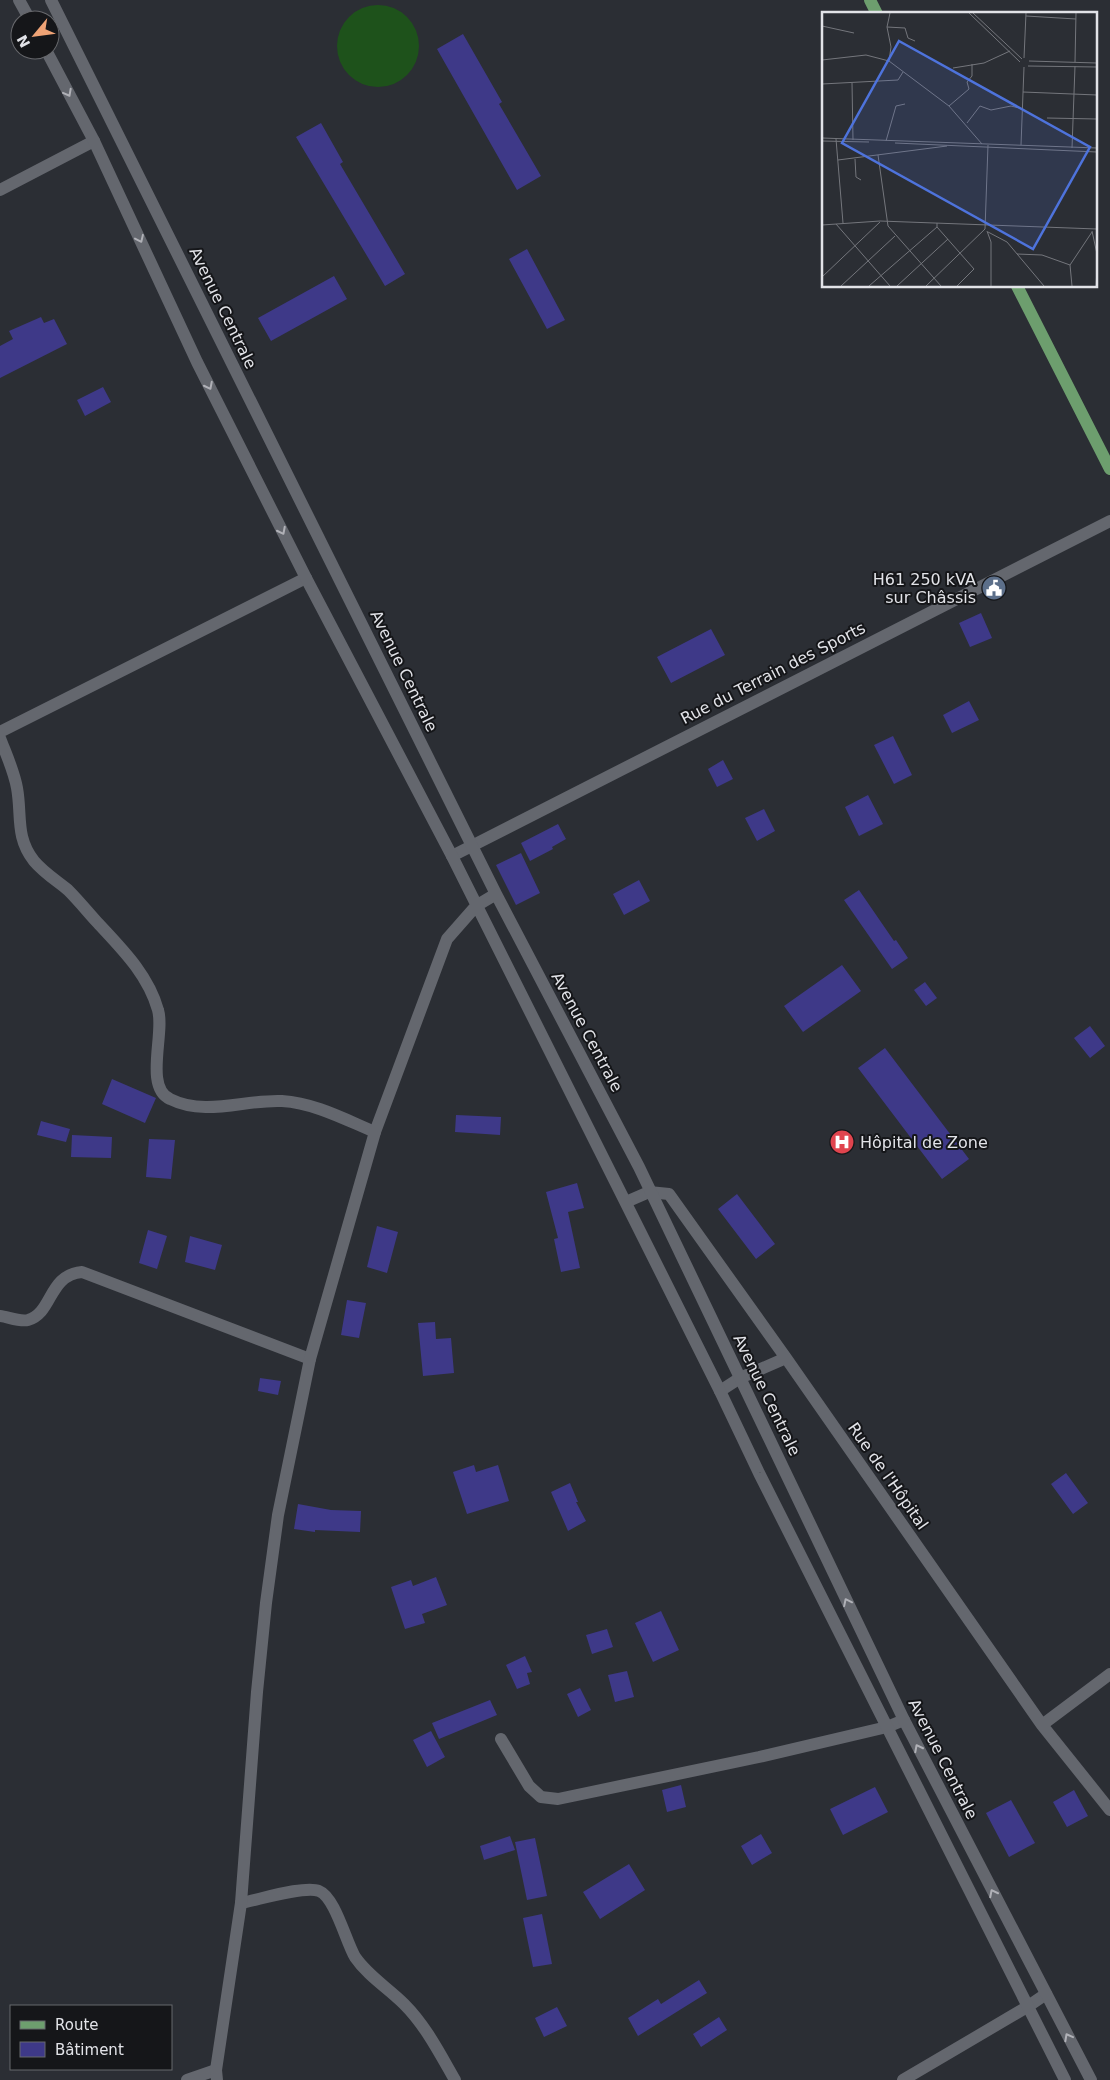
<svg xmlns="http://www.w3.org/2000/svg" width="1110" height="2080" font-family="'DejaVu Sans',sans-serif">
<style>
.garden{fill:#1e521b}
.building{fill:#3e3988}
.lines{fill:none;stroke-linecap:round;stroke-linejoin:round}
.minor{stroke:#64676e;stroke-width:12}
.tertiary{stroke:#64676e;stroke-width:12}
.primary{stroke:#6d9e6e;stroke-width:12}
.oneway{stroke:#b0b1b7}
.labels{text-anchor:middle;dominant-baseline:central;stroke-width:4;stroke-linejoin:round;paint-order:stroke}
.street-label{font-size:16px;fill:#e2e3e8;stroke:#151619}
.poi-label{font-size:16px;fill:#e2e3e8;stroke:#151619;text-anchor:end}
.inset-road{fill:none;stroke:#74767c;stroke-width:1}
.view{fill:#4e73dc;fill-opacity:0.15;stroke:#4e73dc;stroke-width:2.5}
.inset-edge{fill:none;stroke:#e2e3e8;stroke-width:2.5}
</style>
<rect width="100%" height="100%" fill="#2b2e34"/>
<path class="garden" d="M337 46a41 41 0 1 1 82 0a41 41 0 1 1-82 0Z"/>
<path class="building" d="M 463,34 L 502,102 L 499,104 L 541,176 L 517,190 L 437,49 Z
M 321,123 L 343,162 L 340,164 L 405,274 L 385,286 L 296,137 Z
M 527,249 L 565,320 L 547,329 L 509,259 Z
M 334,276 L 347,299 L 271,341 L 258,318 Z
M 41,317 L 44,323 L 54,319 L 67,344 L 0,378 L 0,346 L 13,339 L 9,331 Z
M 103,387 L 111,402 L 85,416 L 77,400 Z
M 981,613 L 992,638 L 970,647 L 959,623 Z
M 711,629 L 725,655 L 671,683 L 657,657 Z
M 969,701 L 979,720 L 952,733 L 943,715 Z
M 893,736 L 912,775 L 894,784 L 874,745 Z
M 723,760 L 733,779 L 717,787 L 708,769 Z
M 868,795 L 883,824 L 859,836 L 845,807 Z
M 764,809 L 775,831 L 757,841 L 745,818 Z
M 558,824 L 566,839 L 552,847 L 553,849 L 530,861 L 521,843 Z
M 521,853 L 540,893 L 516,905 L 496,865 Z
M 639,880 L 650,901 L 624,915 L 613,894 Z
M 859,890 L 894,941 L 896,940 L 908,958 L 892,969 L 844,900 Z
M 842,965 L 861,991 L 803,1032 L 784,1006 Z
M 925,982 L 937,998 L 926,1006 L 914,990 Z
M 1090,1026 L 1105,1046 L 1090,1058 L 1074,1038 Z
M 885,1048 L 969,1159 L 942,1179 L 858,1068 Z
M 112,1079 L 156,1098 L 145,1123 L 102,1104 Z
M 456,1115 L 501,1117 L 500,1135 L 455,1132 Z
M 41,1121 L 70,1129 L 66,1142 L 37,1135 Z
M 72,1135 L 112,1137 L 111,1158 L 71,1157 Z
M 149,1139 L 175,1140 L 171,1179 L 146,1177 Z
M 577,1183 L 584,1208 L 568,1212 L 580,1268 L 561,1272 L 554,1239 L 558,1238 L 546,1192 Z
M 737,1194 L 775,1244 L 756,1259 L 718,1209 Z
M 377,1226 L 398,1232 L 387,1273 L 367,1267 Z
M 148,1230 L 167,1236 L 157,1269 L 139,1263 Z
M 190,1236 L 222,1245 L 215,1270 L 185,1262 Z
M 347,1300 L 366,1303 L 359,1338 L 341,1335 Z
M 435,1322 L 436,1339 L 451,1338 L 454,1373 L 423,1376 L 418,1323 Z
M 260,1378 L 281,1381 L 278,1395 L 258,1391 Z
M 474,1465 L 476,1472 L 498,1465 L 509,1501 L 467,1514 L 453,1472 Z
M 1066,1473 L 1088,1503 L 1073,1514 L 1051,1484 Z
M 570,1483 L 578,1502 L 576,1502 L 586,1521 L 568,1531 L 551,1492 Z
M 298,1504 L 331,1510 L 361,1511 L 360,1532 L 315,1530 L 315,1532 L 294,1529 Z
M 436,1577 L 447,1605 L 422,1614 L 425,1623 L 405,1629 L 391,1587 L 411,1580 L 413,1586 Z
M 661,1611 L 679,1650 L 653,1662 L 635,1623 Z
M 607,1629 L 613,1647 L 592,1654 L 586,1635 Z
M 525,1656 L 532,1672 L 527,1673 L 530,1684 L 517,1689 L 506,1665 Z
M 627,1671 L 634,1697 L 615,1702 L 608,1675 Z
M 580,1688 L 591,1710 L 578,1717 L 567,1694 Z
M 490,1700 L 497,1715 L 439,1739 L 432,1723 Z
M 431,1731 L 445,1757 L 427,1767 L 413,1740 Z
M 681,1785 L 686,1807 L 667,1812 L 662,1790 Z
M 875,1787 L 888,1812 L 843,1835 L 830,1809 Z
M 1074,1790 L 1088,1816 L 1067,1827 L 1053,1802 Z
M 1011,1800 L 1035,1843 L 1009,1857 L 986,1813 Z
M 761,1834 L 772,1853 L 752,1865 L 741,1846 Z
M 510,1836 L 515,1850 L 484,1860 L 480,1846 Z
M 535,1838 L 547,1896 L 527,1900 L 515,1842 Z
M 629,1864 L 645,1890 L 600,1919 L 583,1892 Z
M 542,1914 L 552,1964 L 533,1967 L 523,1918 Z
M 699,1980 L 707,1993 L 638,2036 L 628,2018 L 658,1999 L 661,2004 Z
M 557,2007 L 567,2026 L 544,2037 L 535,2018 Z
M 719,2017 L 727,2030 L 701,2047 L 693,2034 Z"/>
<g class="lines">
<path class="minor" d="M 0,190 L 94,141
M 0,732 L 306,578
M 0,738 C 6,754 14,771 17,788 C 22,815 15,837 34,861 C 43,872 57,881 68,890 C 78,900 87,911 96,921 C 121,948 148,974 158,1010 C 165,1033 144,1087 170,1099 C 206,1117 245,1099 282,1101 C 315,1103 346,1120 375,1132
M 452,856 L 1110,521
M 626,1202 L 649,1192 L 669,1194 L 786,1358 L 1042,1725 L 1110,1810
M 0,1316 C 8,1317 20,1322 28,1320 C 53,1313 48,1275 82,1272 L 310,1359
M 720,1391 L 740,1378 L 786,1358
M 1042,1725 L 1110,1674
M 501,1739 L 529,1786 L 541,1797 L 558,1799 L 759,1757 L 887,1727 L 904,1720
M 241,1903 C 258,1900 305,1885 319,1891 C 335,1897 346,1942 355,1957 C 368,1976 388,1988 404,2004 C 426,2026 440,2054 455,2080
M 187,2080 L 216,2070
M 903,2080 L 1027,2007 L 1046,1994"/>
<path class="tertiary" d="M 19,0 L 30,20
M 51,0 L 496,894 L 639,1167 L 904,1720 L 1091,2080
M 46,50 L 94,141 L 197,362 L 306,578 L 452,856 L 720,1391 L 759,1473 L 1065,2080
M 217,2080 L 216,2070 L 241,1903 L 257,1692 L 266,1603 L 278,1515 L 310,1359 L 375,1132 L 447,939 L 476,906 L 496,894"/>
<path class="primary" d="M 870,0 L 877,14
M 1017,286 L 1110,469"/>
</g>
<defs><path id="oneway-chevron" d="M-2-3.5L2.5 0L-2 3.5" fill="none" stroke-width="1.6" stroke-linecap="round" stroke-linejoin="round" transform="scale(1.25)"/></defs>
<g class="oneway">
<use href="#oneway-chevron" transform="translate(68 93) rotate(62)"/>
<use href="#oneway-chevron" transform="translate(140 239) rotate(65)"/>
<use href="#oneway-chevron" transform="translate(209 386) rotate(63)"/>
<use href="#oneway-chevron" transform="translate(282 531) rotate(63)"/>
<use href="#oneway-chevron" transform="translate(847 1602) rotate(-116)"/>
<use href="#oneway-chevron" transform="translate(918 1748) rotate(-117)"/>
<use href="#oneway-chevron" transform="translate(993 1893) rotate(-117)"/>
<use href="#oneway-chevron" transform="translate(1068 2037) rotate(-118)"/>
</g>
<defs>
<symbol id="civic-disc" viewBox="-11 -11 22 22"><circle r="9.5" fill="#5c6f8a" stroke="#151619"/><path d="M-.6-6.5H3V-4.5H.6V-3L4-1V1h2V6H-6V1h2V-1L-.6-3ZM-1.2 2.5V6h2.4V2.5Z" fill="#fff"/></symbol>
<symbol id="hospital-disc" viewBox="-11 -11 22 22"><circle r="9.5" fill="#e0444e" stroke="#151619"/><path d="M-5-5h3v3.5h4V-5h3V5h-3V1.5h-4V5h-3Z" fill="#fff"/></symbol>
</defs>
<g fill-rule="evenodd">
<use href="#civic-disc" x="980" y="574" width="28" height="28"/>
<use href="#hospital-disc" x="828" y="1128" width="28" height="28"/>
</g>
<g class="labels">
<g class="street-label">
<text transform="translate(223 308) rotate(64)">Avenue Centrale</text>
<text transform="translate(404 671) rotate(64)">Avenue Centrale</text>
<text transform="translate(773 673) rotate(-27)">Rue du Terrain des Sports</text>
<text transform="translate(587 1032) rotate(62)">Avenue Centrale</text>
<text transform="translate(767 1395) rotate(64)">Avenue Centrale</text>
<text transform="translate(888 1476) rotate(55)">Rue de l'Hôpital</text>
<text transform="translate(943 1759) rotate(63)">Avenue Centrale</text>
</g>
<g class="poi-label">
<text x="976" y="579">H61 250 kVA<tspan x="976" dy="18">sur Châssis</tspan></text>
<text x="860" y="1142" text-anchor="start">Hôpital de Zone</text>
</g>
</g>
<g transform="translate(822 12)">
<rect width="275" height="275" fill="#2b2e34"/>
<path class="inset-road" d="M 147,1 L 198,50M 151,1 L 200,47M 204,4 L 254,7M 0,14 L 32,21M 65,15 L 83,16 L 86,26 L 93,29M 202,46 L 204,1M 0,48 L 44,43 L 67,49 L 127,94 L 160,132M 67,49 L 69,35 L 65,15 L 68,1M 207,49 L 275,51M 253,50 L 254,1M 206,54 L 275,55M 131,56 L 162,51 L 188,39M 30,71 L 31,128M 0,72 L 76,68 L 81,60M 201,80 L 275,83M 127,94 L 147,77 L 145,70 L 150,64 L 150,52M 225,106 L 275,107M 145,111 L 158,94 L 169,98 L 189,94 L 201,97M 0,126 L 275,136M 14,127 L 21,211M 0,129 L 47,130M 64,129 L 74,94 L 83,92M 73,131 L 275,140M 199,133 L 202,55M 250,136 L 253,54M 56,143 L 66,214 L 119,274M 33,147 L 34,165 L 39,168M 16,148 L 125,134M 14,212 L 68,274M 0,213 L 58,209 L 275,217M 115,215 L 152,257 L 135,274M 165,219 L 169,230 L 169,274M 270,219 L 275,242M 166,220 L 185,230 L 222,274M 195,242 L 220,243 L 248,253M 0,265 L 58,210M 19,274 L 73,224M 47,274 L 115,215 L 115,211M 75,274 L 126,227M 104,274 L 163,217 L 166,133M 250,274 L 248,253 L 270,220M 274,274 L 275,257"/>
<path class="view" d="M 77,29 L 268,135 L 211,237 L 20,131 Z"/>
<rect width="275" height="275" class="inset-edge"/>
</g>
<rect x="10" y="2005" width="162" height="65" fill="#151619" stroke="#67686c"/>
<rect x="20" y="2021" width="25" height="8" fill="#6d9e6e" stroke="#67686c"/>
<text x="55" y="2030" font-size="15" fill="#e2e3e8">Route</text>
<rect x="20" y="2042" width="25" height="15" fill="#3e3988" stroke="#67686c"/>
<text x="55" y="2055" font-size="15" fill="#e2e3e8">Bâtiment</text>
<g transform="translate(35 35) rotate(241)"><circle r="24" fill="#151619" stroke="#67686c"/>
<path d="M0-4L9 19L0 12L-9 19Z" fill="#efa376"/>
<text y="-8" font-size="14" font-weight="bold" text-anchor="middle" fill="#e2e3e8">N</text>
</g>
</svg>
